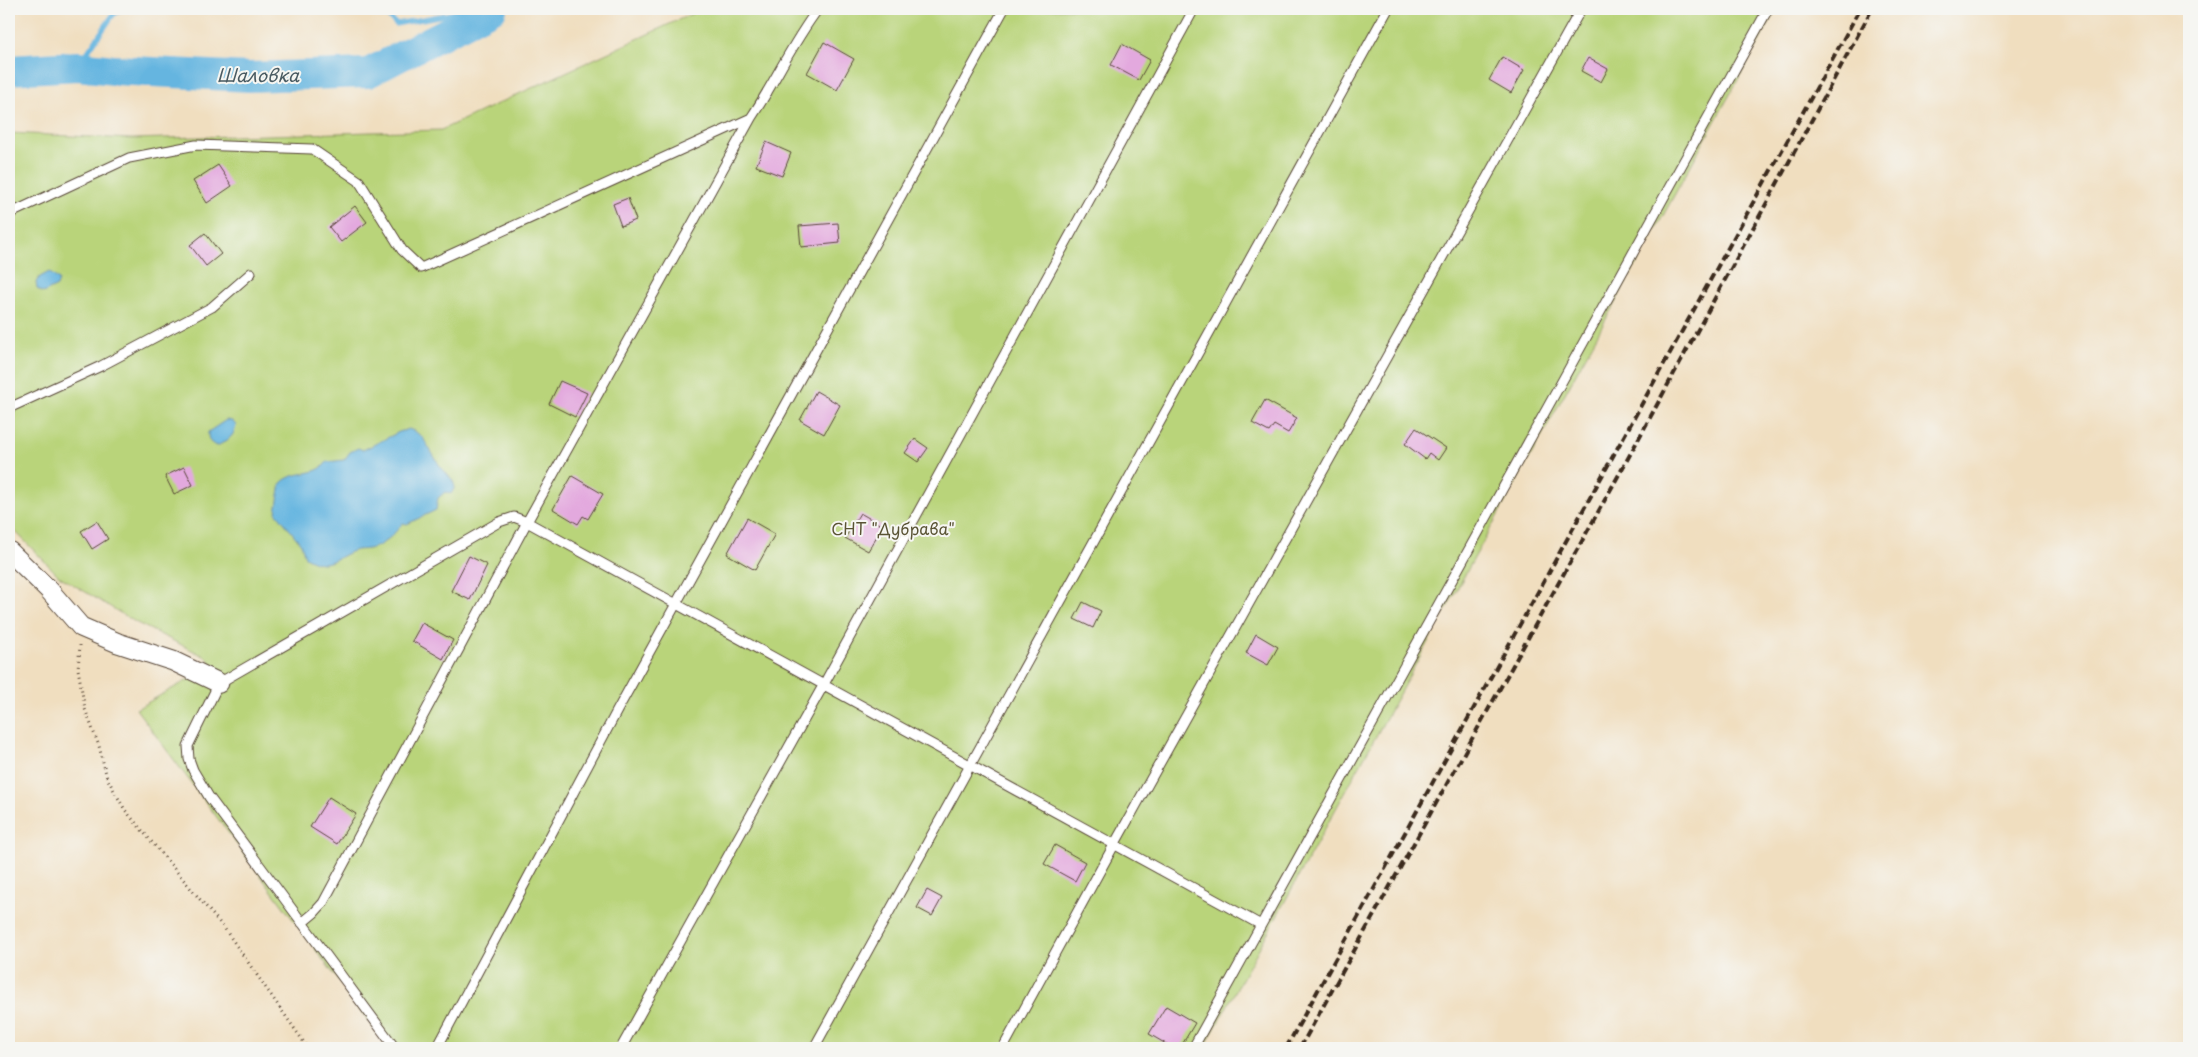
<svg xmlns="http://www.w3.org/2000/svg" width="2198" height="1057" font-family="'Playpen Sans',sans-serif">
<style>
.green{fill:#b9d47a;stroke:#7a7f4c}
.water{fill:#65b5e0;stroke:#50707f}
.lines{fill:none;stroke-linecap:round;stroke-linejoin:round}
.stream{stroke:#65b5e0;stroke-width:5}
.river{stroke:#65b5e0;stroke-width:30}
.building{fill:#e3a9de}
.lane-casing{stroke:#564536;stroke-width:11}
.street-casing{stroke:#564536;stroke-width:21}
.path{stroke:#564536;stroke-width:3;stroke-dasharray:1 4;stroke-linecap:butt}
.lane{stroke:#fff;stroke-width:9}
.street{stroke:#fff;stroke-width:19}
.rail{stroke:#3b2a1e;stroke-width:4;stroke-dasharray:8 4;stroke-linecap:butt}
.labels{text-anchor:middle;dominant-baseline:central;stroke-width:4;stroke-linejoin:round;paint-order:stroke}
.park-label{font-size:16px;fill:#5a5435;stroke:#f6f6f2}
.water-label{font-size:18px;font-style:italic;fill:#4a5b62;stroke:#f6f6f2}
</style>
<rect width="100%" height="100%" fill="#f6f6f2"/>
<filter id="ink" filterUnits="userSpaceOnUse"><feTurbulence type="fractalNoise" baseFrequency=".02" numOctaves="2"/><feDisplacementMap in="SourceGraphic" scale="10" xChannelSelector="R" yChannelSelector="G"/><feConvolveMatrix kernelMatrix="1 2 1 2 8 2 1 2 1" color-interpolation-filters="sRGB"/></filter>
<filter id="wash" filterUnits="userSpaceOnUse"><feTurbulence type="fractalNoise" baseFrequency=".0096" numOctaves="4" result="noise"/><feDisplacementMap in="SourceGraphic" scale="20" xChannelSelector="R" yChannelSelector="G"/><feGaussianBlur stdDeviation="1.12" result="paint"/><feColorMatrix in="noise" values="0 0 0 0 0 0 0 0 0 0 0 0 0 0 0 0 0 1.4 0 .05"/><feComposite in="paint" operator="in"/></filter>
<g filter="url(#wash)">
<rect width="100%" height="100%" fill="#f0debf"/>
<path class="green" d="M 702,9 L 1777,9 L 1204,1048 L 389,1048 L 136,709 L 211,667 L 208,658 L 137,623 L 59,576 L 9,525 L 9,133 L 132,139 L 441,130 Z"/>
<path class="water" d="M 49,272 L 59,280 L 57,286 L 43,293 L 37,289 L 36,282 L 40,277 Z
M 226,420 L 232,421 L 236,425 C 235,436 227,441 217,446 C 209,443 208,440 208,432 Z
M 409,429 L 416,432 L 423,438 L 440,466 L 453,481 L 455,487 L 451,494 L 445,492 L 438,498 L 436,510 L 407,524 L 403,523 C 394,534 383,547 368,549 C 363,550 358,549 353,551 C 333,559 327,570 305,557 L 301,544 L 276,512 L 281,483 C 295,469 315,478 327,462 L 344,460 L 350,452 L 358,448 L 363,450 L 399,432 Z"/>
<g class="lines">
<path class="stream" d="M 380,9 L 396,24 L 455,13 L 457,9
M 78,66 L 113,15 L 122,9"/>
<path class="river" d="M 9,70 L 78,66 L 114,70 L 249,77 L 368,73 L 492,9"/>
</g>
<g id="blocks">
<path class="building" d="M 824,42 L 854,59 L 837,90 L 807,73 Z
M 1122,44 L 1150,60 L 1139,80 L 1111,65 Z
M 1502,57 L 1524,70 L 1511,93 L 1489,80 Z
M 1588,58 L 1608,69 L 1601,82 L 1581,71 Z
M 766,142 L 791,153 L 782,176 L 756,166 Z
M 218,165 L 232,186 L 207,203 L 193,181 Z
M 628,198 L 636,220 L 621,226 L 613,204 Z
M 355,206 L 367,222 L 341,242 L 329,227 Z
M 838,223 L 840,243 L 801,247 L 799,226 Z
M 205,233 L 221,254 L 206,266 L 190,245 Z
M 560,381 L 587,393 L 575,417 L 549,404 Z
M 816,391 L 840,405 L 824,434 L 800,420 Z
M 1265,400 L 1297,418 L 1288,433 L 1274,425 L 1269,432 L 1252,423 Z
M 1416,428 L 1446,448 L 1438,460 L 1429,453 L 1425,459 L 1405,444 Z
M 915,439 L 928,448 L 918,462 L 905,453 Z
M 184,467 L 193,485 L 174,494 L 165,476 Z
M 572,476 L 603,494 L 588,519 L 583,516 L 578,524 L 553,509 Z
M 860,513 L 883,526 L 868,551 L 845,538 Z
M 747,518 L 775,534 L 755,570 L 727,554 Z
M 97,521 L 108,539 L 92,549 L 81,531 Z
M 469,556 L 487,565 L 470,600 L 451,591 Z
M 1083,602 L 1101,611 L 1093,628 L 1074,619 Z
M 422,623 L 453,640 L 443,659 L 412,641 Z
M 1256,634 L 1278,647 L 1268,665 L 1246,653 Z
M 329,797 L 356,814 L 337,844 L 310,827 Z
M 1055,845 L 1085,862 L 1075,881 L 1044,864 Z
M 927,890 L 942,898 L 932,916 L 917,908 Z
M 1166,1006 L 1195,1023 L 1180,1048 L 1173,1048 L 1149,1034 Z"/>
</g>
</g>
<g filter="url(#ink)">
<use href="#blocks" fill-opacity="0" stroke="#564536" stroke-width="1"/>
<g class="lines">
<defs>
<path id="lane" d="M 9,214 L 129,158 L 196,145 L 312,149 L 359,181 L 402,250 L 421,268 L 751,118
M 9,408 L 101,366 L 212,307 L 251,273
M 302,923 L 314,913 L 323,903 L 527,522 L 1261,925
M 395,1048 L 209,797 L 193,770 L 189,759 L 188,746 L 219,683 L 499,522 L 514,517 L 527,522 L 751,118 C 775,82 792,43 818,9
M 437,1048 L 618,709 L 1004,9
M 621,1048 L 824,684 L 1194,9
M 814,1048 L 1388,9
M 1003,1048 L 1114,845 L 1581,9
M 1193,1048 L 1768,9"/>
<path id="street" d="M 9,551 L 49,590 L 81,627 L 118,643 L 173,661 L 219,683"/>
</defs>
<use href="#lane" class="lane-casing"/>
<use href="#street" class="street-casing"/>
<path class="path" d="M 80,645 L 78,669 L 85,709 L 99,746 L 107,778 L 125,810 L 224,928 L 308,1048"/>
<use href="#lane" class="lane"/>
<use href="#street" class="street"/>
<path class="rail" d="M 1286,1048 L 1860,9
M 1300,1048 L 1627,460 L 1872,9"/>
</g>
</g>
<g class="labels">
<g class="park-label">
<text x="893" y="528">СНТ "Дубрава"</text>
</g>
<g class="water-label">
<text x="258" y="74">Шаловка</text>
</g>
</g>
<rect width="2198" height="1057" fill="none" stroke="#f6f6f2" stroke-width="30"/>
</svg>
